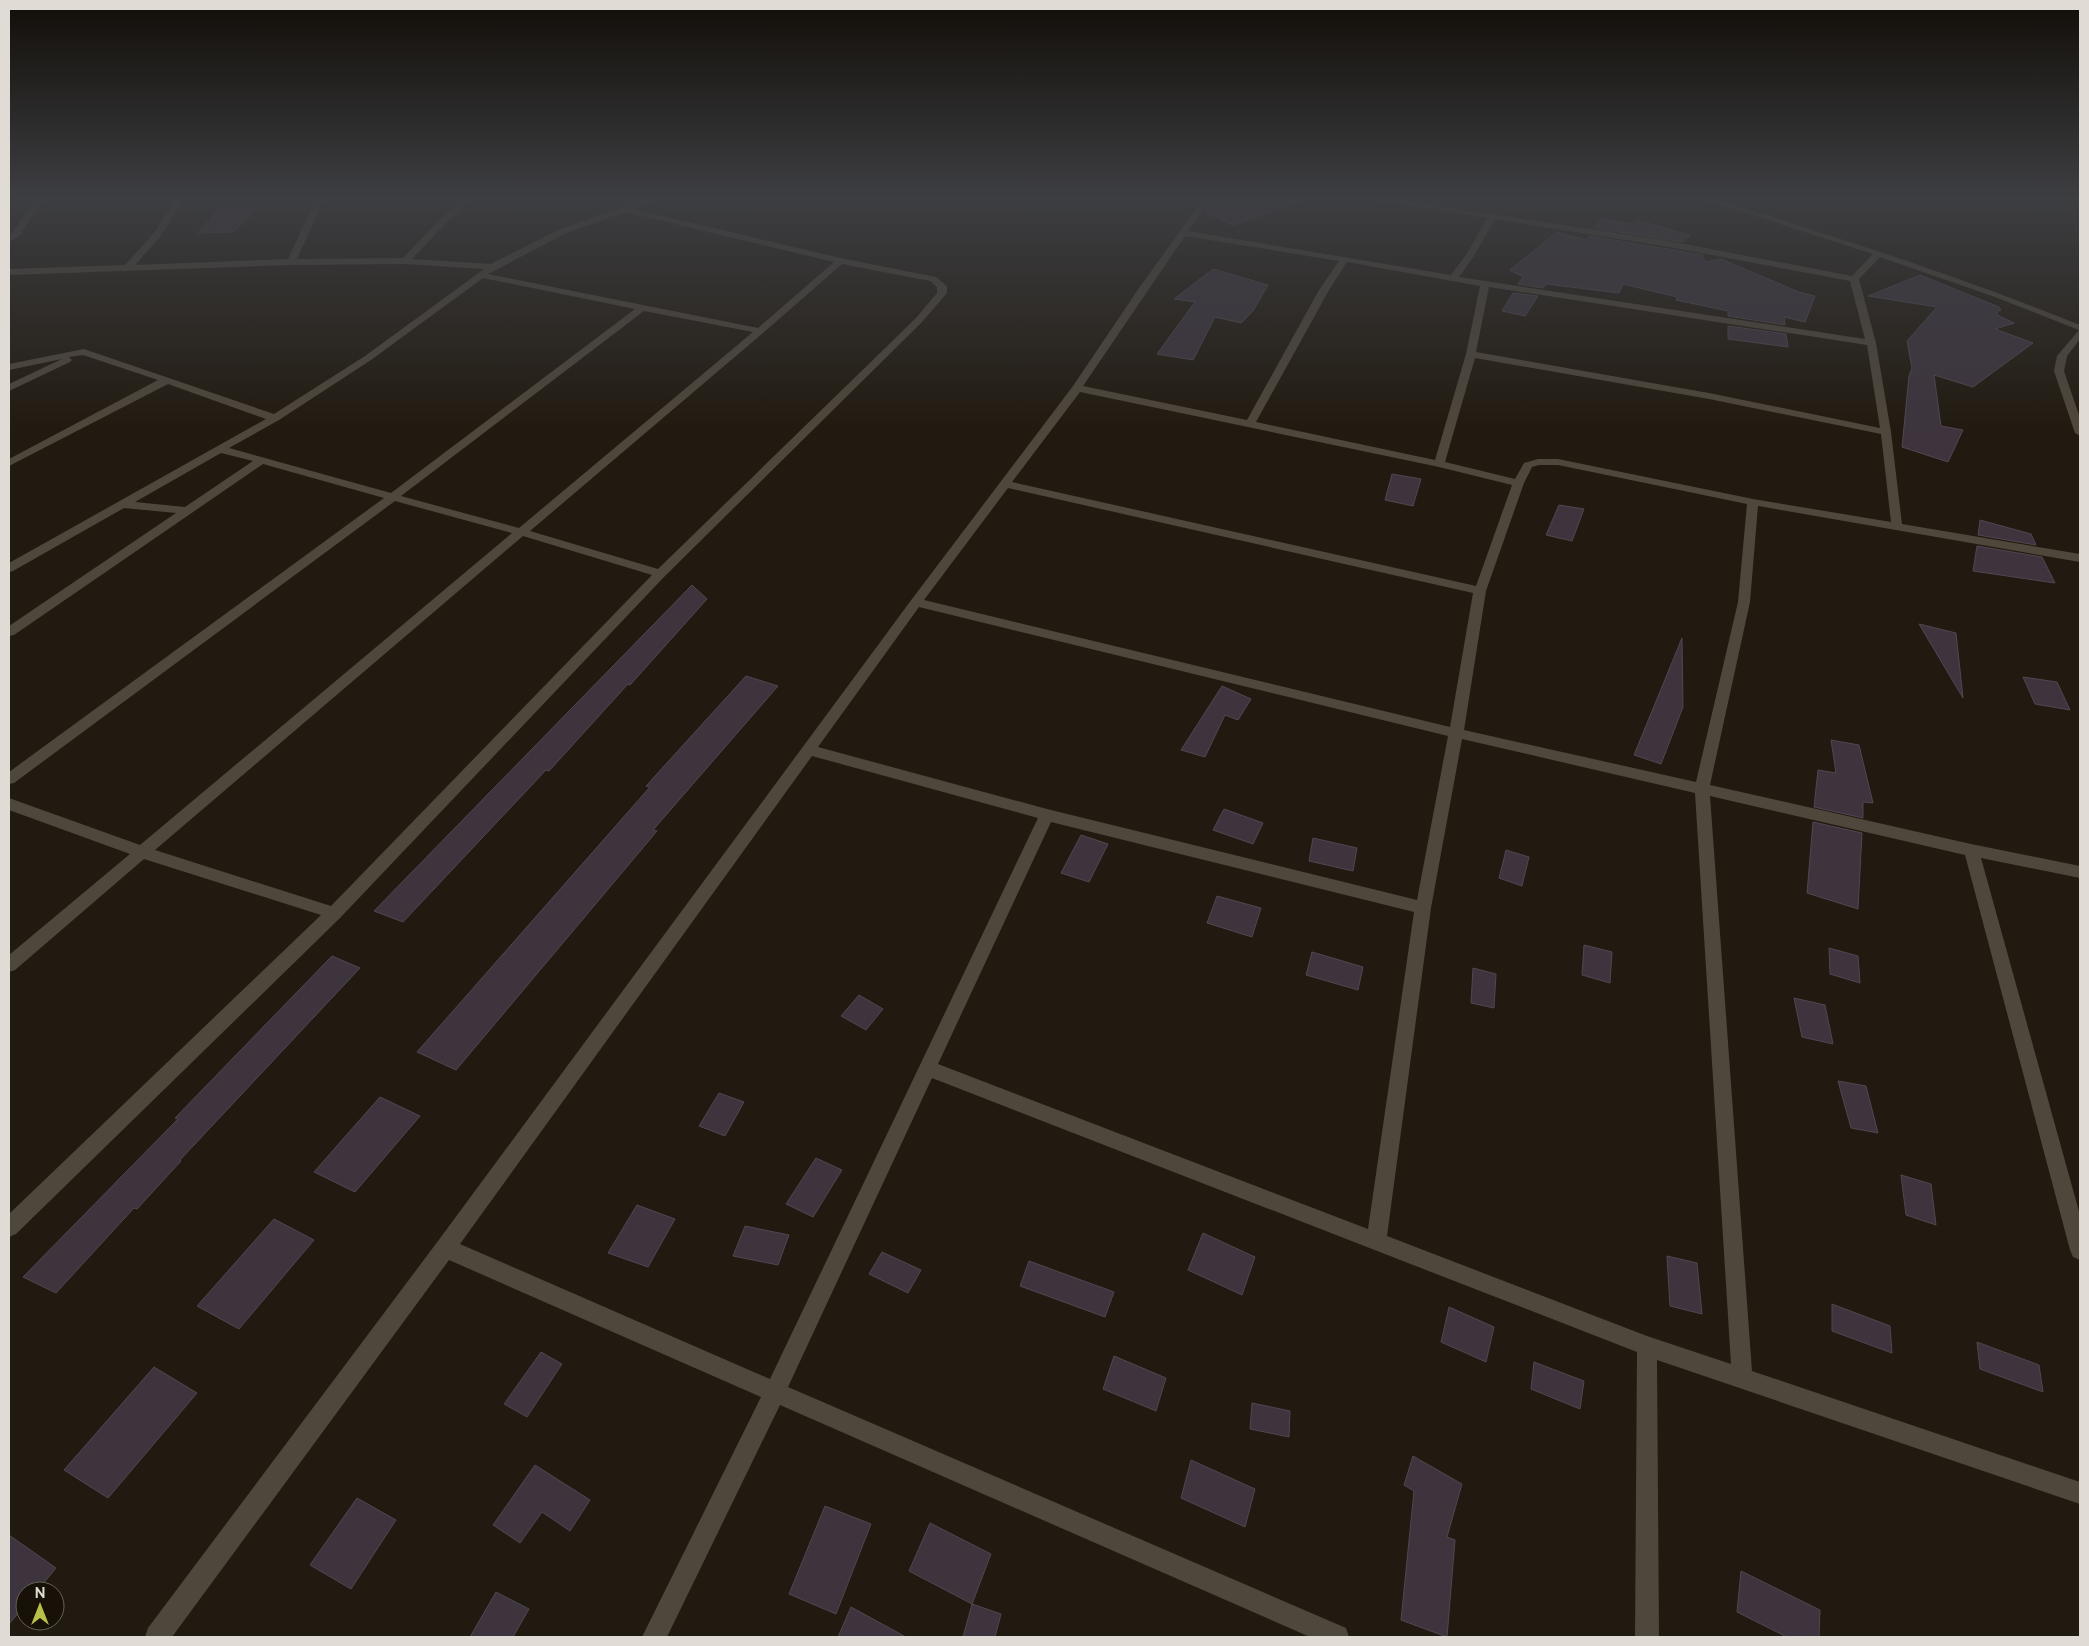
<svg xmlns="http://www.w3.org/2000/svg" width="2089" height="1646" font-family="Raleway,sans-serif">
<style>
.building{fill:#3d343e;stroke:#504751}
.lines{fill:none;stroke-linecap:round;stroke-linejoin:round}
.minor{fill:#4e473b;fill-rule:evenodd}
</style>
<rect width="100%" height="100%" fill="#211a10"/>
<path class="building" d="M 1213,199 L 1297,199 L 1298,203 L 1233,225 L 1204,212 Z
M 260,206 L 233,232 L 198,233 L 220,208 Z
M 1602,218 L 1631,224 L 1637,220 L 1690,235 L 1683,242 L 1595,228 Z
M 1557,232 L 1586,240 L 1589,236 L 1703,255 L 1705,262 L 1721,259 L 1799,292 L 1815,296 L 1805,322 L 1784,317 L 1785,325 L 1728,316 L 1728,311 L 1676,300 L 1677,297 L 1623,284 L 1619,293 L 1546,284 L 1543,288 L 1518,284 L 1523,277 L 1510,270 Z
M 1213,269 L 1268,285 L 1253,311 L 1241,323 L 1215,317 L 1193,360 L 1157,354 L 1195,302 L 1174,299 Z
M 1920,275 L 1999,307 L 2001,310 L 1998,311 L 1997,315 L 2014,323 L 1995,329 L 2033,343 L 1973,387 L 1934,375 L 1941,426 L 1963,430 L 1948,462 L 1902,447 L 1909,376 L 1912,368 L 1907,341 L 1937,307 L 1868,296 Z
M 1513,293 L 1538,296 L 1525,316 L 1502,311 Z
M 1728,326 L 1786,334 L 1788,347 L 1728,339 Z
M 1392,474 L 1421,479 L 1413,506 L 1385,500 Z
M 1559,505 L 1584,509 L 1572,541 L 1546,535 Z
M 1980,520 L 2031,534 L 2036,545 L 1978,535 Z
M 1977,546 L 2042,557 L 2055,583 L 1973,571 Z
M 692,585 L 707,599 L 630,685 L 628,684 L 549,771 L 546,770 L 403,922 L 374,911 Z
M 1919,624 L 1956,633 L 1963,698 Z
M 1682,638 L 1683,707 L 1661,764 L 1634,755 Z
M 746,676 L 778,686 L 653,830 L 657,831 L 456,1070 L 417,1052 L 650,787 L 646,786 Z
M 2023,677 L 2057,682 L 2070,710 L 2035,704 Z
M 1222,686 L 1251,699 L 1238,720 L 1225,715 L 1205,757 L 1181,750 Z
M 1831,740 L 1859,745 L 1873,803 L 1863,802 L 1863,818 L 1814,807 L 1818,770 L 1836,773 Z
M 1224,809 L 1263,823 L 1253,844 L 1213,830 Z
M 1813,822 L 1862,833 L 1858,909 L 1807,893 Z
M 1081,835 L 1108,844 L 1089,882 L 1061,873 Z
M 1313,838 L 1357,848 L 1353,871 L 1309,861 Z
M 1506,850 L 1529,857 L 1522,886 L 1499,878 Z
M 1217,896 L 1261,908 L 1252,937 L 1207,923 Z
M 1584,945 L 1612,952 L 1610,983 L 1582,975 Z
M 1829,948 L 1858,956 L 1860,983 L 1830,974 Z
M 1312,952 L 1363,967 L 1358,990 L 1306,975 Z
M 332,956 L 360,968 L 180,1160 L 181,1161 L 137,1209 L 134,1208 L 56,1293 L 23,1277 L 178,1119 L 175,1118 Z
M 1473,968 L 1496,974 L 1494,1008 L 1471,1003 Z
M 859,995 L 883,1009 L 866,1030 L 841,1016 Z
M 1794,998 L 1825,1005 L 1833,1044 L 1802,1037 Z
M 1838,1081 L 1866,1086 L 1878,1133 L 1851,1128 Z
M 719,1093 L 744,1102 L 725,1136 L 699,1126 Z
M 380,1097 L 420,1116 L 355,1192 L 314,1172 Z
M 816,1158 L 842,1170 L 813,1217 L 786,1204 Z
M 1901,1175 L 1931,1184 L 1936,1225 L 1906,1215 Z
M 637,1205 L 675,1219 L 648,1267 L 608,1253 Z
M 274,1219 L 314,1240 L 239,1329 L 197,1306 Z
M 745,1226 L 789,1235 L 778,1265 L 733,1256 Z
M 1203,1233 L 1255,1257 L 1242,1295 L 1188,1270 Z
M 882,1252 L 921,1270 L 908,1293 L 869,1274 Z
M 1667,1256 L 1697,1263 L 1702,1314 L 1670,1306 Z
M 1029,1261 L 1114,1292 L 1105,1317 L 1020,1286 Z
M 1832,1304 L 1890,1326 L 1892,1353 L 1832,1331 Z
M 1449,1307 L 1494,1327 L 1486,1362 L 1441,1342 Z
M 1977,1342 L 2039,1365 L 2043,1392 L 1980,1369 Z
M 541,1352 L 562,1364 L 527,1417 L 504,1404 Z
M 1114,1356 L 1166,1378 L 1156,1411 L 1103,1389 Z
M 1534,1362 L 1584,1381 L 1580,1409 L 1531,1389 Z
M 154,1367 L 197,1393 L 108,1498 L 64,1470 Z
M 1252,1403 L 1290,1411 L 1289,1437 L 1250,1429 Z
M 1413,1456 L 1462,1484 L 1447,1537 L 1455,1540 L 1447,1637 L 1401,1620 L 1414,1491 L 1404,1485 Z
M 1191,1460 L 1255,1489 L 1245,1527 L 1181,1498 Z
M 535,1465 L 590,1500 L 570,1531 L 542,1512 L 520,1543 L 493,1525 Z
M 357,1498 L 396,1520 L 351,1589 L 310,1565 Z
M 825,1506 L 871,1524 L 836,1614 L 789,1594 Z
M 930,1523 L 991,1554 L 972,1604 L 909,1571 Z
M 9,1535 L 56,1568 L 37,1591 L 25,1591 L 25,1605 L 9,1624 Z
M 1741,1571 L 1820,1610 L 1819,1637 L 1787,1637 L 1737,1612 Z
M 496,1592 L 529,1609 L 513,1637 L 470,1637 Z
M 972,1604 L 1001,1614 L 995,1637 L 963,1637 Z
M 851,1607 L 906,1637 L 838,1637 Z"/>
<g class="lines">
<path class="minor" d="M 35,199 L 43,199 L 20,235 L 9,242 L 9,236 L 14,231 Z
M 176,199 L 184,199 L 160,237 L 135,265 L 288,259 L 316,199 L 324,199 L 297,259 L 403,258 L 440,219 L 464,199 L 473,199 L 446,223 L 412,259 L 491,264 L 560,229 L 645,199 L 657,199 L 633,209 L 840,258 L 936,277 L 947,286 L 947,293 L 922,322 L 664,577 L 340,918 L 16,1234 L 9,1237 L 9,1214 L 321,915 L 144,859 L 15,970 L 9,972 L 9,955 L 130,854 L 9,810 L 9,798 L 140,845 L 512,533 L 395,501 L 14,783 L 9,784 L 9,772 L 384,498 L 263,464 L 14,635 L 9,636 L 9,626 L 176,513 L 124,508 L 13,571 L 9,572 L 9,563 L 266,419 L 168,384 L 9,466 L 9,459 L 158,380 L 83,355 L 69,357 L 72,360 L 70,362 L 9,391 L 9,384 L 62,359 L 9,370 L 9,364 L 84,349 L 274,414 L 365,356 L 484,269 L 405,264 L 291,265 L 9,275 L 9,269 L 125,265 L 154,233 ZM 625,212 L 834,262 L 758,328 L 488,274 L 566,233 ZM 842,264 L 930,281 L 937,287 L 937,293 L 916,318 L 658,569 L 530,531 L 763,333 ZM 483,278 L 635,309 L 391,493 L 229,448 L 279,420 L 371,360 ZM 644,311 L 753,332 L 519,528 L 401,496 ZM 221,453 L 253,461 L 185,507 L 135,502 ZM 523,536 L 652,575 L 331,906 L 155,850 Z
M 1203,199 L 1211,199 L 1188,231 L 1451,275 L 1466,255 L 1487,218 L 1380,201 L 1376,199 L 1397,199 L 1490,214 L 1493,213 L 1497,215 L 1669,241 L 1852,276 L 1873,254 L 1702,199 L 1715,199 C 1838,237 1961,277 2080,325 L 2080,339 L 2067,356 L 2064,371 L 2080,418 L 2080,436 L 2075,433 L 2054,371 L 2057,356 L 2079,330 L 1995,297 L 1880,257 L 1859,279 L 1876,343 L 1891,432 L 1902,524 L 2080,554 L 2080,562 L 1758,506 L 1750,602 L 1710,785 L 1971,844 L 2080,866 L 2080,878 L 1981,858 L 2080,1215 L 2080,1260 L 2073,1257 L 2070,1250 L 1965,855 L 1710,796 L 1752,1371 L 2080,1482 L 2080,1504 L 1657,1360 L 1659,1637 L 1635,1637 L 1637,1352 L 932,1078 L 788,1387 L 1346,1628 L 1349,1637 L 1310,1637 L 780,1405 L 667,1637 L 642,1637 L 761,1397 L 449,1260 L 172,1637 L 145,1637 L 148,1628 L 438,1241 L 912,599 L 1073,386 L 1139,288 ZM 1495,219 L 1669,247 L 1850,281 L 1865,339 L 1459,277 L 1474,256 ZM 1185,236 L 1339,261 L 1319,290 L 1247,420 L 1083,386 ZM 1347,262 L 1480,286 L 1466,354 L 1435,460 L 1256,422 L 1329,290 ZM 1489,287 L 1867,345 L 1880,428 L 1709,393 L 1476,352 ZM 1475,358 L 1709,399 L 1881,434 L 1891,522 L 1753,499 L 1558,459 L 1538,459 L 1524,463 L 1515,479 L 1445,462 ZM 1080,392 L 1439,467 L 1512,485 L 1476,586 L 1012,482 ZM 1539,465 L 1558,465 L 1747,504 L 1738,602 L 1696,782 L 1464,730 L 1486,591 L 1524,483 L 1532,467 ZM 1008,488 L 1473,593 L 1450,727 L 924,600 ZM 919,607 L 1448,736 L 1417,900 L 1047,809 L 818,747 ZM 1462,739 L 1695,793 L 1731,1364 L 1647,1336 L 1387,1236 L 1431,908 ZM 812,756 L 1038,818 L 770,1379 L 460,1244 ZM 1051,822 L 1414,912 L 1368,1229 L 938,1064 Z"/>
</g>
<linearGradient id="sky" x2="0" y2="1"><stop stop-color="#120e09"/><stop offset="0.46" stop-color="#3d3e42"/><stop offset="1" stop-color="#3d3e42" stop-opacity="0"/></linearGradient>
<rect width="2089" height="430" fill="url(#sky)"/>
<rect width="2089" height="1646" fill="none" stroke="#e0dbd4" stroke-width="20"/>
<g transform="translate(40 1606)"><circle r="24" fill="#171107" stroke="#676259"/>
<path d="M0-4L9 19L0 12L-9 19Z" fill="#b7c148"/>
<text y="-8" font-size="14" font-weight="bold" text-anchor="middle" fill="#e0dbd4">N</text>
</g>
</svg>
